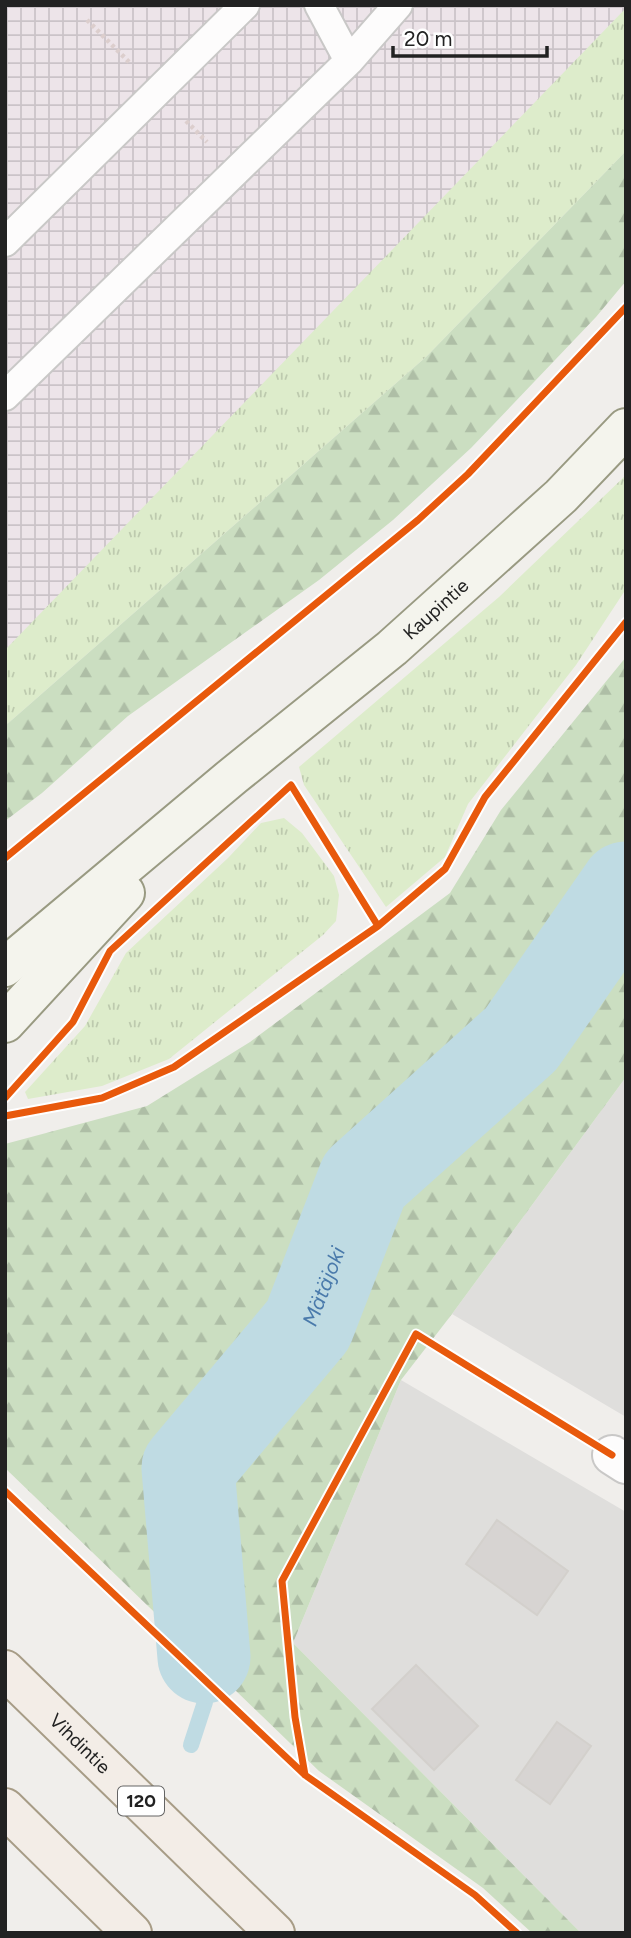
<svg xmlns="http://www.w3.org/2000/svg" width="631" height="1938" font-family="Figtree,sans-serif">
<style>
.residential{fill:#dfdedc}
.industrial{fill:url(#industrial-grid)}
.grass{fill:url(#grass-tufts)}
.forest{fill:url(#forest-firs)}
.lines{fill:none;stroke-linecap:round;stroke-linejoin:round}
.stream{stroke:#bfdbe3;stroke-width:16}
.river{stroke:#bfdbe3;stroke-width:93}
.building{fill:#d7d4d2;stroke:#d3d0cc;stroke-width:2}
.lane-casing{stroke:#c9c8c7;stroke-width:32}
.street-casing{stroke:#c9c8c7;stroke-width:42}
.secondary-casing{stroke:#999a82;stroke-width:42}
.primary-casing{stroke:#a79c86;stroke-width:42}
.path{stroke:#dccecd;stroke-width:4.5;stroke-dasharray:3.5 3.5;stroke-linecap:butt}
.lane{stroke:#fdfcfc;stroke-width:28}
.street{stroke:#fdfcfc;stroke-width:38}
.secondary{stroke:#f4f4ed;stroke-width:38}
.primary{stroke:#f3ede7;stroke-width:38}
.cycleway-casing{stroke:#fff;stroke-width:11}
.cycleway{stroke:#e8590c;stroke-width:7}
.labels{text-anchor:middle;dominant-baseline:central;stroke-width:6;stroke-linejoin:round;paint-order:stroke}
.shield{fill:#fff;stroke:#646464;stroke-width:2}
.shield-label{font-size:18px;font-weight:bold;fill:#222}
.street-label{font-size:19px;fill:#222;stroke:#fff}
.water-label{font-size:21px;font-style:italic;fill:#4a7aab;stroke:#fff}
</style>
<defs>
<pattern id="industrial-grid" width="8" height="8" patternUnits="userSpaceOnUse" patternTransform="scale(1.75)"><rect width="8" height="8" fill="#ede4e9"/><path d="M0 4h8M4 0v8" fill="none" stroke="#cbc3c8"/></pattern>
<pattern id="grass-tufts" width="24" height="20" patternUnits="userSpaceOnUse" patternTransform="scale(1.75)"><rect width="24" height="20" fill="#ddeccb"/><path d="M3 7l-1-3M5 7V3M7 7l1-3M15 17l-1-3M17 17v-4M19 17l1-3" fill="none" stroke="#bdcaae"/></pattern>
<pattern id="forest-firs" width="22" height="20" patternUnits="userSpaceOnUse" patternTransform="scale(1.75)"><rect width="22" height="20" fill="#cbdec1"/><path d="M5 1l3.5 6h-7zM16 11l3.5 6h-7z" fill="#aebea6"/></pattern>
</defs>
<rect width="100%" height="100%" fill="#f0eeeb"/>
<path class="residential" d="M 626,1077 L 626,1417 L 452,1314 Z
M 401,1380 L 626,1512 L 626,1933 L 581,1933 L 293,1643 Z"/>
<path class="industrial" d="M 5,5 L 626,5 L 626,151 L 5,726 Z"/>
<path class="grass" d="M 626,8 L 626,151 L 427,356 L 5,726 L 5,650 Z
M 626,475 L 626,589 L 576,665 L 468,804 L 445,857 L 386,907 L 304,785 L 299,767 L 499,597 Z
M 284,818 L 302,833 L 334,876 L 339,895 L 336,921 L 323,935 L 169,1059 L 102,1086 L 28,1099 L 25,1092 L 85,1026 L 126,953 L 228,858 L 261,823 Z"/>
<path class="forest" d="M 626,151 L 626,281 L 596,317 L 471,448 L 393,520 L 319,580 L 128,716 L 42,793 L 5,821 L 5,726 L 427,356 Z
M 626,657 L 626,1077 L 452,1314 L 401,1380 L 293,1643 L 581,1933 L 532,1933 L 483,1888 L 319,1771 L 5,1468 L 5,1144 L 147,1106 L 250,1042 L 450,893 L 501,810 Z"/>
<g class="lines">
<path class="stream" d="M 191,1745 L 205,1702 L 204,1657"/>
<path class="river" id="s1" d="M 204,1657 L 188,1468 L 308,1325 L 364,1180 L 521,1039 L 626,888"/>
</g>
<path class="building" d="M 497,1520 L 568,1571 L 537,1615 L 466,1564 Z
M 416,1665 L 478,1726 L 434,1770 L 372,1709 Z
M 557,1722 L 591,1746 L 550,1804 L 516,1780 Z"/>
<g class="lines">
<defs>
<path id="lane" d="M 319,5 L 349,61
M 5,242 L 245,5
M 5,396 L 349,61 L 398,5"/>
<path id="street" d="M 612,1455 L 626,1464"/>
<g id="secondary">
<path id="s2" d="M 5,967 L 233,776 L 392,648 L 561,496 L 626,428"/>
<path d="M 5,1023 L 125,893"/>
</g>
<g id="primary">
<path id="s3" d="M 5,1670 L 275,1933"/>
<path d="M 5,1808 L 132,1933"/>
</g>
</defs>
<use href="#lane" class="lane-casing"/>
<use href="#street" class="street-casing"/>
<use href="#secondary" class="secondary-casing"/>
<use href="#primary" class="primary-casing"/>
<path class="path" d="M 87,20 L 129,62
M 186,121 L 207,142"/>
<use href="#lane" class="lane"/>
<use href="#street" class="street"/>
<use href="#secondary" class="secondary"/>
<use href="#primary" class="primary"/>
<defs>
<path id="cycleway" d="M 5,858 L 418,520 L 468,474 L 626,307
M 5,1098 L 73,1022 L 110,951 L 291,785 L 378,926
M 5,1116 L 102,1098 L 174,1067 L 378,926 L 445,869 L 485,797 L 626,622
M 5,1491 L 305,1775 L 475,1895 L 517,1933
M 305,1775 L 295,1717 L 282,1581 L 416,1334 L 612,1455"/>
</defs>
<use href="#cycleway" class="cycleway-casing"/>
<use href="#cycleway" class="cycleway"/>
</g>
<g class="labels">
<rect class="shield" x="118" y="1786.5" width="46" height="29" rx="5"/>
<g class="shield-label">
<text x="141" y="1801">120</text>
</g>
<g class="street-label">
<text stroke="none"><textPath href="#s2" startOffset="560">Kaupintie</textPath></text>
<text stroke="none"><textPath href="#s3" startOffset="105">Vihdintie</textPath></text>
</g>
<g class="water-label">
<text stroke="none"><textPath href="#s1" startOffset="418">Mätäjoki</textPath></text>
</g>
</g>
<rect width="631" height="1938" fill="none" stroke="#222222" stroke-width="14"/>
<path d="M393 46v10h154v-10" fill="none" stroke="#222222" stroke-width="3.5"/>
<text x="404" y="46" font-size="21" fill="#222222" stroke="#ffffff" stroke-width="5" paint-order="stroke">20 m</text>
</svg>
